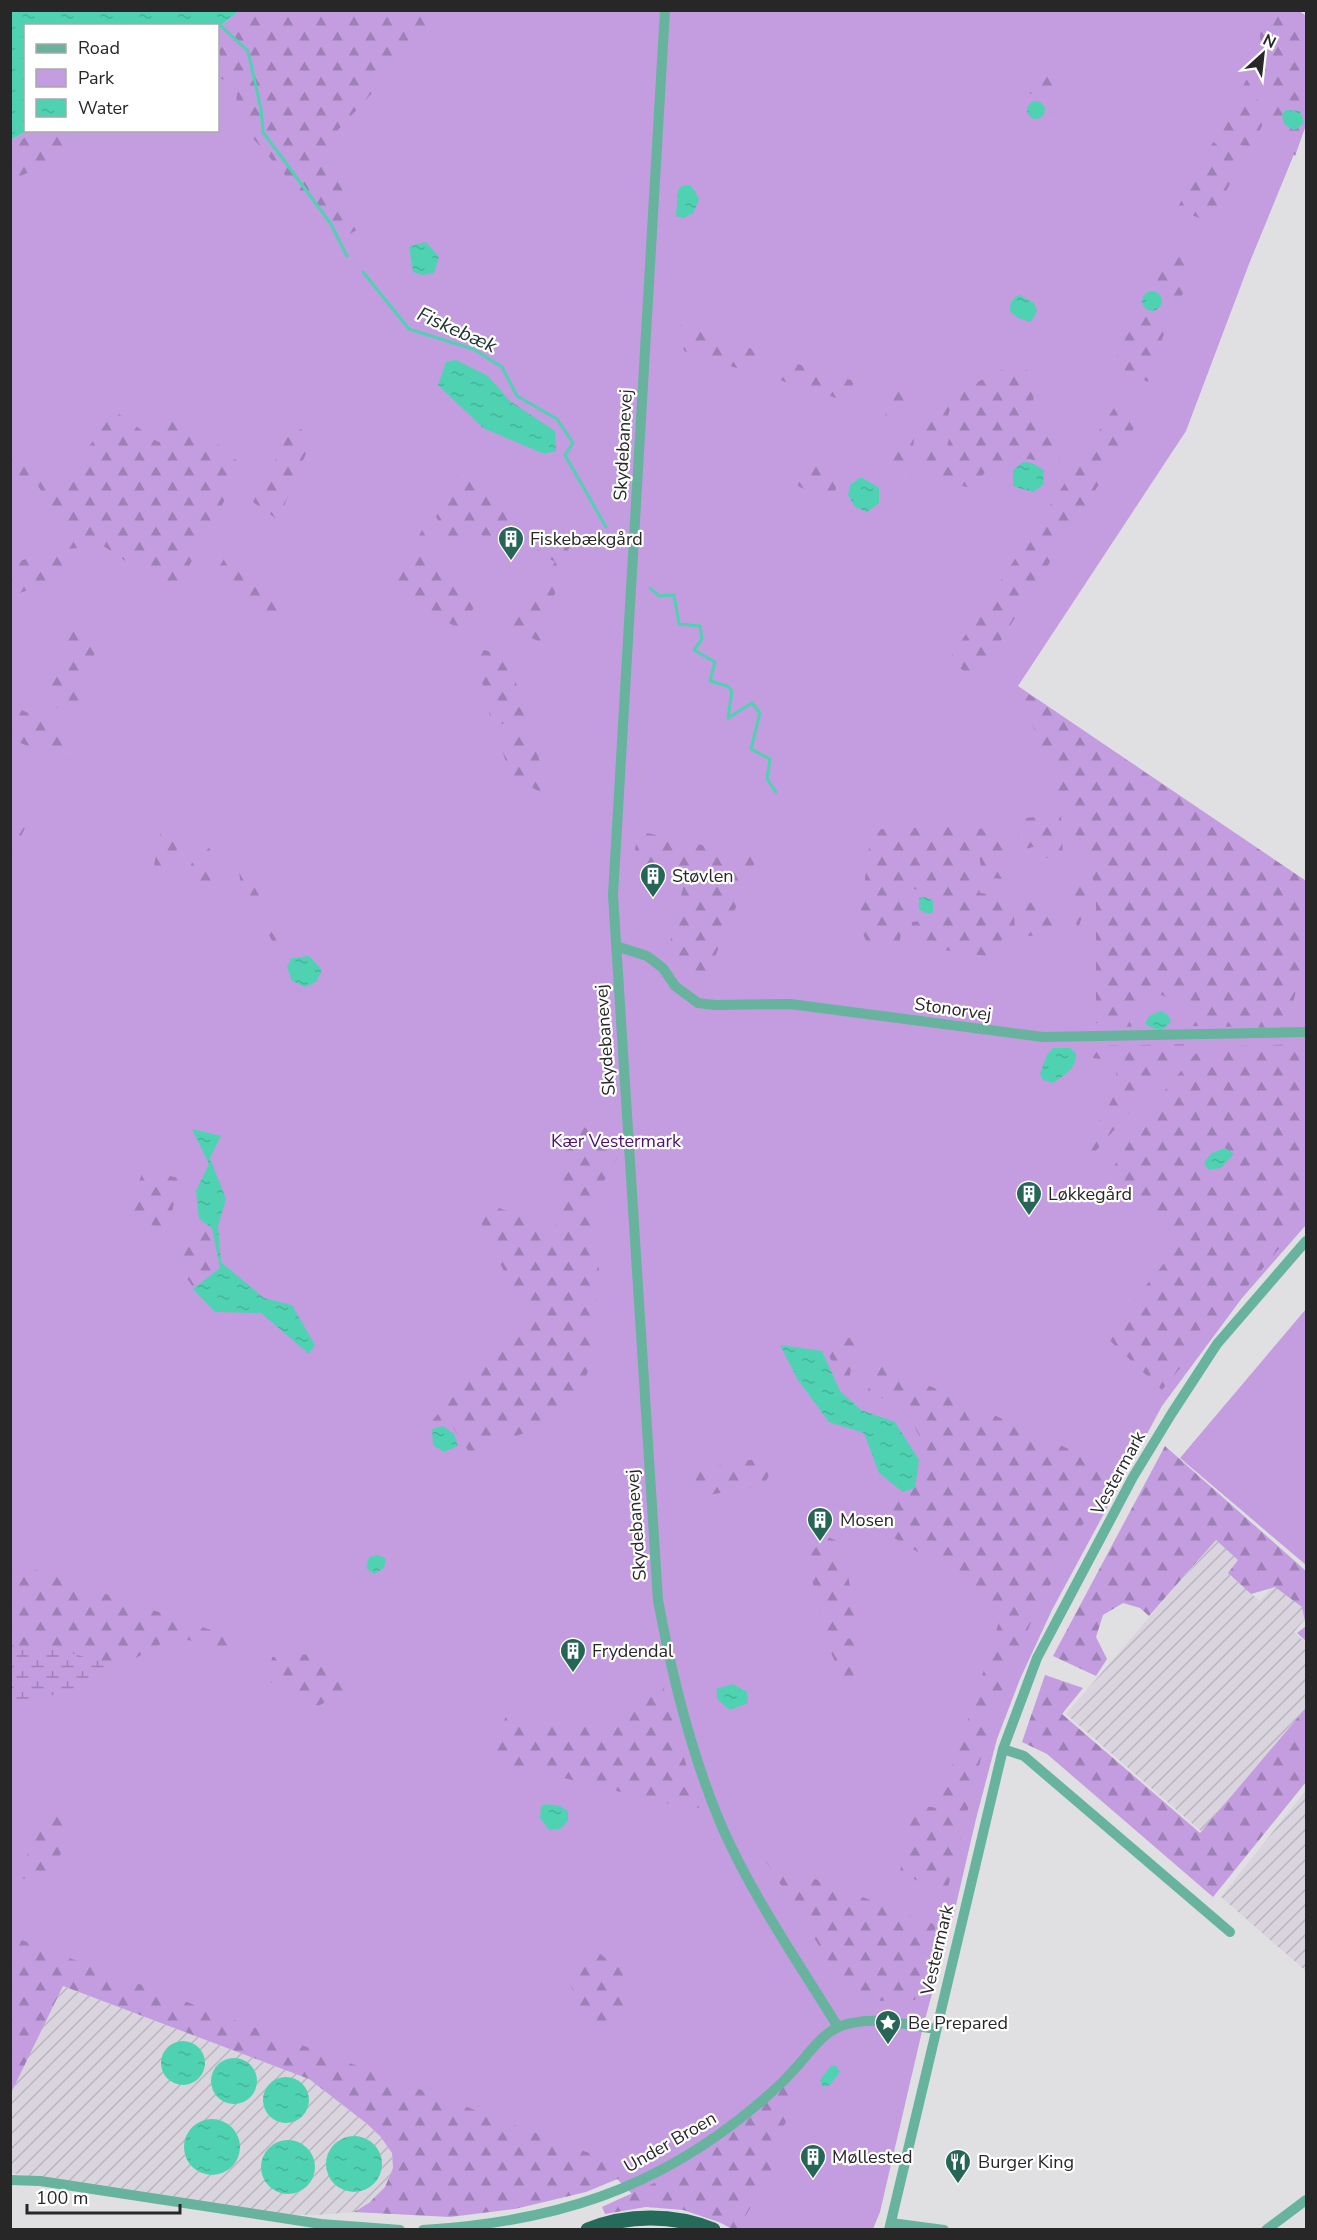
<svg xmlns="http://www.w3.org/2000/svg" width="1317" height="2240" font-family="'Nunito Sans',sans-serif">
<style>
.industrial{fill:url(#industrial-furrows)}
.green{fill:#c39de0}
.forest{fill:url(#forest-firs)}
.wetland{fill:url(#wetland-marsh)}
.water{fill:url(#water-ripples)}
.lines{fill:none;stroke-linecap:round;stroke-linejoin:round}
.stream{stroke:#4fd2b2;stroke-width:3}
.minor{stroke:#67b39e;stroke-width:10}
.highway{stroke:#266a59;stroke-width:15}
.labels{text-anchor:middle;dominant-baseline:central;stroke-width:4.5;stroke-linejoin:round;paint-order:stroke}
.street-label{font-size:18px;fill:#282728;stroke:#fff}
.poi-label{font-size:18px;fill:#282728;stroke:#fff;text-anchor:start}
.park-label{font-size:18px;fill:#4f1071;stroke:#fff}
.water-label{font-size:20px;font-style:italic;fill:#1c322c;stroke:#fff}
</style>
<defs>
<pattern id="industrial-furrows" width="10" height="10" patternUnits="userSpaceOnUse" patternTransform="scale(1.5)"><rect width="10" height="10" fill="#d9d4de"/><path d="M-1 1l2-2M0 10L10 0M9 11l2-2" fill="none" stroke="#bab6be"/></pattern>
<pattern id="forest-firs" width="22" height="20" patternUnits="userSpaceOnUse" patternTransform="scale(1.5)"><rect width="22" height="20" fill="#c39de0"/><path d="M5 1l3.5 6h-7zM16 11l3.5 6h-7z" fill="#9e80b6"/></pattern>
<pattern id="wetland-marsh" width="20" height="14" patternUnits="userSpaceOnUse" patternTransform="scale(1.5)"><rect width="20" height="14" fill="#c39de0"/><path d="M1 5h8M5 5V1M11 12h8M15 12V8" fill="none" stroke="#9e80b6"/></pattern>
<pattern id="water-ripples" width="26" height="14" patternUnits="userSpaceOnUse" patternTransform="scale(1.5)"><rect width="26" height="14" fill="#4fd2b2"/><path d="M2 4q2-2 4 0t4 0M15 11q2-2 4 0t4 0" fill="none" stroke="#45b499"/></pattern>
</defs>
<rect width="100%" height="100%" fill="#e0dfe2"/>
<path class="industrial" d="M 1216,1540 L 1242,1562 L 1230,1576 L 1260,1601 L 1277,1582 L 1306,1607 L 1306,1618 L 1294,1632 L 1306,1643 L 1306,1711 L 1202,1832 L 1066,1714 Z
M 1306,1790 L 1306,1971 L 1221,1897 Z
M 63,1986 L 309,2079 L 366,2123 L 380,2136 L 392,2153 L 393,2168 L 385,2187 L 369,2203 L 354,2212 L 317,2215 L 264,2214 L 11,2173 L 10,2093 Z"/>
<path class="green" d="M 1298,10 L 1306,16 L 1306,125 L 1249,264 L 1186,431 L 1018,686 L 1306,881 L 1306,1225 L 1242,1298 L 1162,1406 L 1052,1610 L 1020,1679 L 997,1739 L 976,1819 L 956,1905 L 923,2027 L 880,2212 L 873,2229 L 739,2229 L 677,2207 L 642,2204 L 604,2166 L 11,1938 L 11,140 L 27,131 L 218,130 L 218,28 L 239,11 Z
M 1306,1309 L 1306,1565 L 1180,1458 Z"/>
<path class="forest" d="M 440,10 L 445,14 L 326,143 L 357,230 L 335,242 L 291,182 L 244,128 L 235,110 L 238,85 L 219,78 L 218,76 L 218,58 L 220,54 L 218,55 L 218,31 L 244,16 L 248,11 Z
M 1257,11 L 1298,11 L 1306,16 L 1306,125 L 1295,156 L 1269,115 Z
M 1252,69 L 1262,126 L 1249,150 L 1219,132 Z
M 1039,75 L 1066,78 L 1051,114 L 1045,98 L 1022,91 Z
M 35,131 L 90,131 L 33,170 L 11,181 L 11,147 Z
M 1213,142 L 1243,160 L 1209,222 L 1177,209 Z
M 1170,246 L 1195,259 L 1180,301 L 1167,294 L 1154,279 Z
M 1173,306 L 1148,382 L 1113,365 L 1135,315 L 1163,316 Z
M 680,325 L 764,353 L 755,374 L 684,351 Z
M 778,358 L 854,381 L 848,399 L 836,398 L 770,377 Z
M 1012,365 L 1034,373 L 1033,423 L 1064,446 L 1057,465 L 1029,459 L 992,462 L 974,488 L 937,482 L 963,389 Z
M 891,383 L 907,394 L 906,418 L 884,424 Z
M 943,393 L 954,394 L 930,481 L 920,483 L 921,427 Z
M 1114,408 L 1138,422 L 976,680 L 949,660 Z
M 115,411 L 158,442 L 178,411 L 243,466 L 174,594 L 102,545 L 69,549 L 68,531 L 38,486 L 40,479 L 63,492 L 84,469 L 79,460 Z
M 294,425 L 313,437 L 278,520 L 253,502 Z
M 915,429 L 910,479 L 887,455 Z
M 11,453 L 33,475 L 27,484 L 11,473 Z
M 819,457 L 838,468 L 834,504 L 798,486 L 801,466 Z
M 457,475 L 508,499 L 516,525 L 508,548 L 475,532 L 455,548 L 436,517 Z
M 427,521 L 426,563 L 477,600 L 463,631 L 390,589 Z
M 572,538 L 540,642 L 490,618 L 522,611 L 555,562 L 536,550 L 561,552 Z
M 58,548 L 65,556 L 66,577 L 11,596 L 11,564 Z
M 225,557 L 292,607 L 277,624 L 212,579 Z
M 74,624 L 103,628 L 75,713 L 45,704 Z
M 474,648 L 507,655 L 528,721 L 492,725 Z
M 1018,687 L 1306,881 L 1306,950 L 1287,1028 L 1191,1026 L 1181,1004 L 1155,992 L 1142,997 L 1131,1027 L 1096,1023 L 1096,888 Z
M 10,705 L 77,734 L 68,763 L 11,739 Z
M 533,734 L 548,797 L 510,774 L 498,738 Z
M 1061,814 L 1063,858 L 1045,858 L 1042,845 L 1020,850 L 1017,819 Z
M 11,825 L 25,828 L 11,857 L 10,825 Z
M 966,826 L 980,893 L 1012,896 L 1015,928 L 985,956 L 910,945 L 912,922 L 940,918 L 938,893 L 908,888 L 899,946 L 868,945 L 859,925 L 870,841 L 881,829 Z
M 974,828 L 998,830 L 1009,879 L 983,878 Z
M 161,830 L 184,830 L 168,874 L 154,865 Z
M 638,831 L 757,857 L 701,990 L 666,960 L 686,875 L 633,863 Z
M 209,848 L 219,850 L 202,867 L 217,870 L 215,879 L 199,886 L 190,881 L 191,864 Z
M 238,865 L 249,877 L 287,947 L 280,955 L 241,885 Z
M 1082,885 L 1091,893 L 1078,928 L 1065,896 Z
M 1056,901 L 1062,934 L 1028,936 L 1022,903 Z
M 1196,1044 L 1170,1066 L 1093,1154 L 1080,1157 L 1119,1087 L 1114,1061 L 1086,1057 L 1083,1046 Z
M 1306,1044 L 1306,1216 L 1162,1390 L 1105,1336 L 1187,1235 L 1109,1177 L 1133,1129 L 1201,1047 Z
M 569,1125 L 601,1130 L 620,1153 L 592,1202 L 599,1271 L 593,1359 L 578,1396 L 541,1426 L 471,1455 L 452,1426 L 430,1423 L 525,1316 L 469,1197 L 556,1229 Z
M 143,1170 L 179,1178 L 171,1217 L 161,1231 L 130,1210 Z
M 197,1219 L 211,1230 L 219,1268 L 193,1287 L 178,1265 Z
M 778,1318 L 793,1329 L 778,1337 L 772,1329 Z
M 856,1336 L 848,1388 L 823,1346 Z
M 881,1364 L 1113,1469 L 1035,1613 L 993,1711 L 946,1895 L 900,1872 L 913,1804 L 937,1808 L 971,1711 L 1003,1609 L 938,1564 L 874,1526 L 895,1489 L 935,1465 L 904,1407 L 867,1392 Z
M 1165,1446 L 1306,1571 L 1306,1641 L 1297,1633 L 1306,1626 L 1302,1607 L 1275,1587 L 1251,1594 L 1228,1573 L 1238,1560 L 1216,1540 L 1149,1616 L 1140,1608 L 1123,1603 L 1103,1615 L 1096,1637 L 1107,1659 L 1096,1676 L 1053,1656 Z
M 761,1458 L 769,1475 L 764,1485 L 692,1498 L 689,1471 Z
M 828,1537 L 842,1543 L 858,1630 L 825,1632 L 806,1556 Z
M 10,1561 L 240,1640 L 246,1652 L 173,1637 L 120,1667 L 67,1652 L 11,1645 Z
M 860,1637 L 851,1691 L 848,1690 L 826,1642 Z
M 325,1653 L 355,1687 L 318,1706 L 268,1681 L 272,1657 Z
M 1045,1675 L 1083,1688 L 1062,1714 L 1200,1833 L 1306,1708 L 1306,1782 L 1213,1897 L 1047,1754 L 1022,1742 Z
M 646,1676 L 660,1676 L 699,1808 L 665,1803 L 487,1759 L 510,1707 L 539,1727 L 608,1726 L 642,1704 Z
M 725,1680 L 731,1686 L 728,1696 L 707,1699 L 713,1685 Z
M 47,1807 L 73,1813 L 52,1882 L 18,1878 Z
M 765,1860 L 936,1925 L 915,2000 L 874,2001 L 849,1993 Z
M 11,1936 L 637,2171 L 586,2192 L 515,2209 L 450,2217 L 354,2212 L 369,2203 L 385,2187 L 393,2168 L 392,2153 L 380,2136 L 366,2123 L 309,2079 L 63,1986 L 11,2093 Z
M 599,1953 L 626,1973 L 627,2023 L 588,2028 L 565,1971 Z
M 791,2080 L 799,2087 L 790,2115 L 769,2152 L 778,2160 L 745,2217 L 762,2229 L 732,2229 L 719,2222 L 683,2210 L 646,2207 L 605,2214 L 602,2207 C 625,2196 648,2187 670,2175 C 715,2151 754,2115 791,2080 Z"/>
<path class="wetland" d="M 11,1645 L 67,1652 L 120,1667 L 86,1686 L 11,1707 Z"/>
<path class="water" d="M 11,10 L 239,10 L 239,11 L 218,28 L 218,26 L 26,26 L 27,131 L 11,140 Z
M1027 110a9 9 0 1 1 18 0a9 9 0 1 1-18 0Z
M 1286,110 L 1300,111 L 1304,122 L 1297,129 L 1293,130 L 1284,124 L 1282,114 Z
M 690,185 L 695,191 L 699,200 L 693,213 L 684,218 L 676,216 L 678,190 L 682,186 Z
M 426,242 L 439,257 L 434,273 L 423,275 L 413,272 L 409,246 Z
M1142 301a10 10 0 1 1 20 0a10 10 0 1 1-20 0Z
M 1020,295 L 1034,303 L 1037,311 L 1031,322 L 1018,318 L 1010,311 C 1010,303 1012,297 1020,295 Z
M 456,360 L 488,376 L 510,401 L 555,431 L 556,451 L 544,454 L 483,428 L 438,385 L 446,362 Z
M 1023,462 L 1032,463 L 1044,470 L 1043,485 L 1033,492 L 1013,486 L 1013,470 Z
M 861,477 L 879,488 L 879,503 L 867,512 L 855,507 L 848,495 L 850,485 Z
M 926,897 L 933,901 L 933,912 L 929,914 L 919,910 L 919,898 Z
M 309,956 L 322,970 L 316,982 L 305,987 L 292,981 L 287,967 L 292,958 Z
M 1161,1011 L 1168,1015 L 1171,1021 C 1163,1033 1157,1031 1145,1024 L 1149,1016 Z
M 1053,1048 L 1070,1048 L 1076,1053 C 1077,1068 1065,1075 1053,1083 L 1043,1080 L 1040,1074 L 1047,1055 Z
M 192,1129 L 221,1136 L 210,1158 L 226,1199 L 218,1226 L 221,1262 L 264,1298 L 292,1305 L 315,1345 L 309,1354 L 261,1313 L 215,1312 L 193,1289 L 220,1268 L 212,1228 L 199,1219 L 196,1191 L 209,1164 Z
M 1225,1148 L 1234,1154 L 1221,1168 L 1208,1170 L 1204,1162 L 1212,1153 Z
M 780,1345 L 822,1351 L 840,1391 L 861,1410 L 895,1422 L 919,1460 L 915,1488 L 903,1492 L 879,1473 L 864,1433 L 829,1422 L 798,1380 Z
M 443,1426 L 454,1434 L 458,1446 L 444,1452 L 433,1445 L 432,1429 Z
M 378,1555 L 386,1559 L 384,1568 L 374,1574 L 366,1568 L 369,1557 Z
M 733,1684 L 747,1692 L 748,1703 L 730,1710 L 718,1700 L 716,1689 Z
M 546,1804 L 560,1806 L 568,1811 L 568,1821 L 560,1829 L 549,1830 L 540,1818 L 541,1806 Z
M161 2063a22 22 0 1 1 44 0a22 22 0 1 1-44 0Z
M211 2081a23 23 0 1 1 46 0a23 23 0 1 1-46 0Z
M 831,2066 L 836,2066 L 840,2072 L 830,2085 L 823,2087 L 820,2080 Z
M263 2100a23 23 0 1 1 46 0a23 23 0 1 1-46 0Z
M184 2147a28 28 0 1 1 56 0a28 28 0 1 1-56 0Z
M326 2164a28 28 0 1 1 56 0a28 28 0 1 1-56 0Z
M261 2167a27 27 0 1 1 54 0a27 27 0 1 1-54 0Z"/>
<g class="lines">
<path class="stream" d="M 221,26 L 248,51 L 261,109 L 263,132 L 331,224 L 347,256
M 363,272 L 409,329 L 473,349 L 502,367 L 517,396 L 557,419 L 573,443 L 565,455 L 606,527
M 650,588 L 659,596 L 674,595 L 679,624 L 700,626 L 702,639 L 694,650 L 715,662 L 710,681 L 727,686 L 732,691 L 728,718 L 752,703 L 760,713 L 751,749 L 770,759 L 767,779 L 776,792"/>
<path class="minor" d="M 665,10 L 613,895 L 658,1600 C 672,1677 691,1754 722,1827 C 753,1897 798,1962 838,2027
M 616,946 L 647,956 L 663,968 L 675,986 L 698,1003 L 715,1005 L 790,1004 L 1043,1037 L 1306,1032
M 1003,1749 L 1024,1756 L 1230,1932
M 10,2180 L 40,2181 L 321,2224 L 400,2230
M 891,2223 L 944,2230
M 423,2230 C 553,2222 657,2190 758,2104 C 770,2094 781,2084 791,2073 C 806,2058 821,2033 841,2026 C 872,2015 904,2024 936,2029
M 889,2230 L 1003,1749 L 1037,1658 L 1133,1477 L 1172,1413 L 1217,1344 L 1306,1241
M 1266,2230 L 1306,2200"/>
<path class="highway" d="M 588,2230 C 627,2214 674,2214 713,2230"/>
</g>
<defs>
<symbol id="building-pin" viewBox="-11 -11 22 30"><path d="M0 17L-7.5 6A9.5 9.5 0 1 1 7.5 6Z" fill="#256656" stroke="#fff"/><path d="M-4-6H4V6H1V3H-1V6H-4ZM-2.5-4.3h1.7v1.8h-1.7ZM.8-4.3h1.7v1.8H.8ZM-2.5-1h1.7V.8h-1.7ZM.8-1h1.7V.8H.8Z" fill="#fff"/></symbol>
<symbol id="sight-pin" viewBox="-11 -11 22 30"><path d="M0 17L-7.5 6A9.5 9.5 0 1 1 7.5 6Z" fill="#256656" stroke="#fff"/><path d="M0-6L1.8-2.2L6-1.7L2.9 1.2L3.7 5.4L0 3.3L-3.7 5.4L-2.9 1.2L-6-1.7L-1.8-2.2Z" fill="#fff"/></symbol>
<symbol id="restaurant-pin" viewBox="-11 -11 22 30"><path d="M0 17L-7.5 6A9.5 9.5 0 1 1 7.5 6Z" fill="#256656" stroke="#fff"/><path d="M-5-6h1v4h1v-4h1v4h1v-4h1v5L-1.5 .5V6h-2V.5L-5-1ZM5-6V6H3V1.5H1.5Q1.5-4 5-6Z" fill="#fff"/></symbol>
</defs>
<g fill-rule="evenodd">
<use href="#building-pin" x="496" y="524" width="30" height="40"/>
<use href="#building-pin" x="638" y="861" width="30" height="40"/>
<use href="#building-pin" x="1014" y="1179" width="30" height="40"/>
<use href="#building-pin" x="805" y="1505" width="30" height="40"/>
<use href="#building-pin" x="558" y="1636" width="30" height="40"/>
<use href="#sight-pin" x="873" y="2008" width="30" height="40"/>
<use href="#building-pin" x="798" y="2142" width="30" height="40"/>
<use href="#restaurant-pin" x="943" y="2147" width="30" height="40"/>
</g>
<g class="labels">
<g class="street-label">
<text transform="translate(623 445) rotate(-87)">Skydebanevej</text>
<text transform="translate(953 1009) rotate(8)">Stonorvej</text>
<text transform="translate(605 1040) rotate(-94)">Skydebanevej</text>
<text transform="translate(1118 1473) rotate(-61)">Vestermark</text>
<text transform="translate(636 1525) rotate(-94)">Skydebanevej</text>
<text transform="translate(937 1950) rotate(-77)">Vestermark</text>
<text transform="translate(670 2142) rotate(-30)">Under Broen</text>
</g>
<g class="poi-label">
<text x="530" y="539">Fiskebækgård</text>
<text x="672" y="876">Støvlen</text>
<text x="1048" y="1194">Løkkegård</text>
<text x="840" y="1520">Mosen</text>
<text x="592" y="1651">Frydendal</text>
<text x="908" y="2023">Be Prepared</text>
<text x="832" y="2157">Møllested</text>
<text x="978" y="2162">Burger King</text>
</g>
<g class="park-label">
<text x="616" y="1141">Kær Vestermark</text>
</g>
<g class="water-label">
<text transform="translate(457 330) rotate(24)">Fiskebæk</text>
</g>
</g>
<rect width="1317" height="2240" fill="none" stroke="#282728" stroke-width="24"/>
<rect x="24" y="24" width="195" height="108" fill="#ffffff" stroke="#a9a9a9" stroke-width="1.5"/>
<rect x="36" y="44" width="30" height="9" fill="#67b39e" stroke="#a9a9a9" stroke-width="1.5"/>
<text x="78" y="54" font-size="18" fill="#282728">Road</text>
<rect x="36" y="69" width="30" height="18" fill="#c39de0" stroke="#a9a9a9" stroke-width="1.5"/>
<text x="78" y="84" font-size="18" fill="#282728">Park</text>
<rect x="36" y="99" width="30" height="18" fill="url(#water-ripples)" stroke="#a9a9a9" stroke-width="1.5"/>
<text x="78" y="114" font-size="18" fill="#282728">Water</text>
<g transform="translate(1263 54) rotate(27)" stroke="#ffffff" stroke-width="4.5" paint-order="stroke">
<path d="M0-4.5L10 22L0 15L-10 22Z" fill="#282728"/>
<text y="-9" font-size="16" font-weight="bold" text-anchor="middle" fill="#282728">N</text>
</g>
<path d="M27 2204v9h153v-9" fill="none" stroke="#282728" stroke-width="3"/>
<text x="36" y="2204" font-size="18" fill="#282728" stroke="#ffffff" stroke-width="4.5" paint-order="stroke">100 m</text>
</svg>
